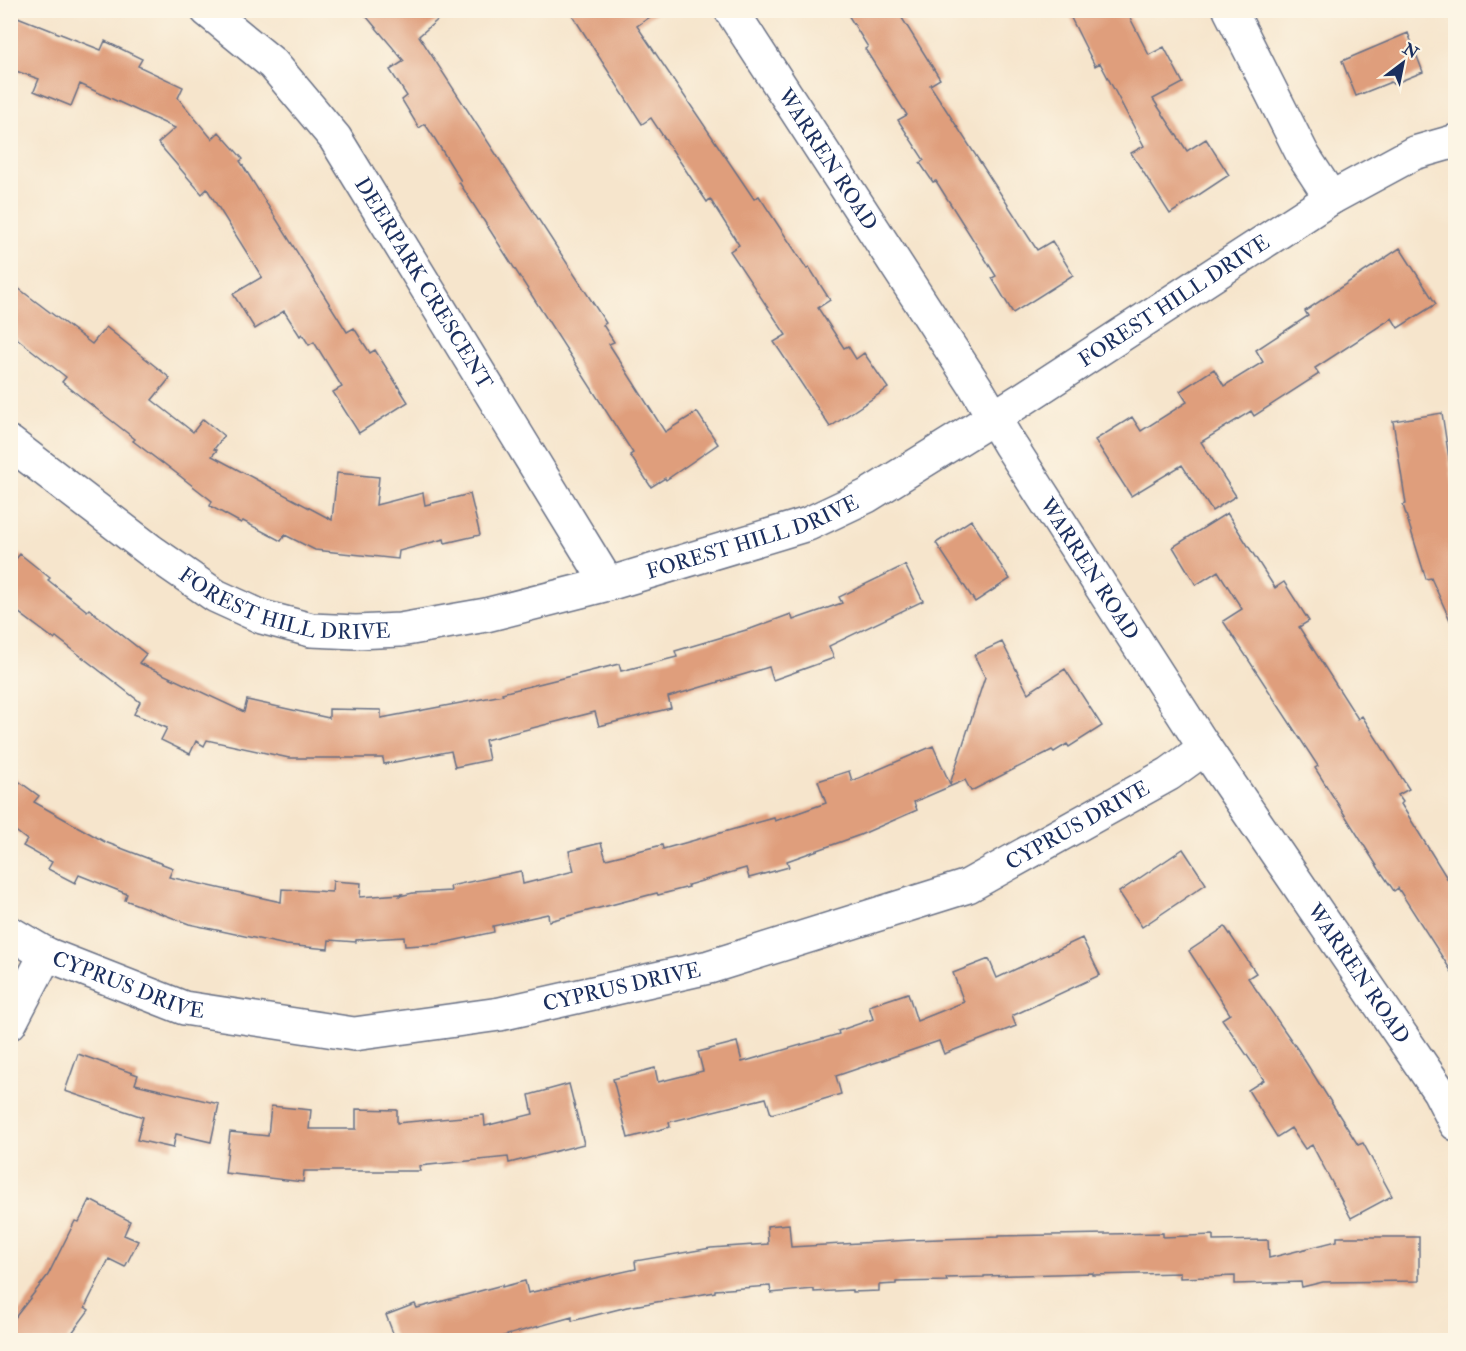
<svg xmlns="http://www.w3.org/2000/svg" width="1466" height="1351" font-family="'IM FELL Double Pica',serif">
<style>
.building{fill:#df9e7c}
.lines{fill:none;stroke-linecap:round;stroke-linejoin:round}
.minor-casing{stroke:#686f84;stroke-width:36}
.minor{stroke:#fff;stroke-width:33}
.labels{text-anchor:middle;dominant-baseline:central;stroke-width:4.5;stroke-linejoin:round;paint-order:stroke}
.street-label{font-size:21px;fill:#1b2f5e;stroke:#fcf5e5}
</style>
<rect width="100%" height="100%" fill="#fcf5e5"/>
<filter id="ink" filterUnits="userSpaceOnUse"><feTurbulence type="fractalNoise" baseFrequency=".0167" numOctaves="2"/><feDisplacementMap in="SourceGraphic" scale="12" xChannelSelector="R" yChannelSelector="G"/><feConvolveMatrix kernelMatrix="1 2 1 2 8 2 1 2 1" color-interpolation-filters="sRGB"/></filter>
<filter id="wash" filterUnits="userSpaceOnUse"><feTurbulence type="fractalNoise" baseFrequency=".008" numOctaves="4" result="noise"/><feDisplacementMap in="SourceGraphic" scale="24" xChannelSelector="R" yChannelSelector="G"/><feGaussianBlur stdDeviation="1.35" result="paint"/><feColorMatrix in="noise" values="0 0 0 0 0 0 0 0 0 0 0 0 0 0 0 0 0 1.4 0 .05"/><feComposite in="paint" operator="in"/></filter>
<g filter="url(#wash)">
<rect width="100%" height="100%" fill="#f6e5cc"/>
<g id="blocks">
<path class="building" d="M 361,10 L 449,10 L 419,36 L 606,323 L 603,325 L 614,342 L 609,344 L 665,432 L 697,412 L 718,444 L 666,480 L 665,478 L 651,487 L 630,455 L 633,453 L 459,182 L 461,181 L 435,139 L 425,124 L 419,128 L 402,100 L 407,96 L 390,70 L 404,61 Z
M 569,10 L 660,10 L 637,26 L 754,199 L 759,196 L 807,269 L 809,267 L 830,300 L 818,308 L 844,348 L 848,346 L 856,359 L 864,353 L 888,388 L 830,427 L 774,342 L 786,335 L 730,251 L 739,245 L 710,199 L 707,202 L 651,118 L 642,124 Z
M 845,10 L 897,10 L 940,79 L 930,85 L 1037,250 L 1052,241 L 1073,275 L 1013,313 L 992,278 L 996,276 L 936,181 L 933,182 L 920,163 L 924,160 L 898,120 L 907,115 L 865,49 L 868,47 Z
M 1067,10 L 1126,10 L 1149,55 L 1164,47 L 1183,83 L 1153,99 L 1187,151 L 1206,139 L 1229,175 L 1170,214 L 1131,153 L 1144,146 L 1100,63 L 1095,66 Z
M 10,14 L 101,50 L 105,41 L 142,59 L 138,66 L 183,87 L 178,98 L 212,139 L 219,132 L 243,159 L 240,161 L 347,332 L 354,328 L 370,353 L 375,350 L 408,402 L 359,433 L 333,392 L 342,387 L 314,342 L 309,345 L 302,334 L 300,336 L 284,311 L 255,329 L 233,294 L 262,277 L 207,189 L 202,194 L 158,143 L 175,128 L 80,84 L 71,106 L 34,91 L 39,79 L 10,69 Z
M 1408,33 L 1423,72 L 1393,84 L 1391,82 L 1356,96 L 1342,61 Z
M 1400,248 L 1436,304 L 1398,328 L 1392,318 L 1315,368 L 1319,374 L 1254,416 L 1251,411 L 1201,442 L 1236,496 L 1212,511 L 1182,465 L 1131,496 L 1095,440 L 1132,417 L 1141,431 L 1187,402 L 1180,391 L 1214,369 L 1224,386 L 1263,362 L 1256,350 L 1308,316 L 1305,311 Z
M 10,282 L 92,344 L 106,327 L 170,378 L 152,400 L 193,432 L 203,419 L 224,436 L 214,449 L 217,450 L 212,456 L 332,520 L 337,473 L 379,477 L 376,505 L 423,493 L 425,505 L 470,494 L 480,535 L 445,543 L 444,539 L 399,551 L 398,559 L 315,550 L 285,535 L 281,541 L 243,521 L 241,523 L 210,506 L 212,501 L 162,462 L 162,463 L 133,441 L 135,439 L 62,382 L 66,377 L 10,333 Z
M 1442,413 L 1455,497 L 1455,631 L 1431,578 L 1426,579 L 1403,505 L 1406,504 L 1393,421 Z
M 1227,513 L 1275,588 L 1284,582 L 1309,621 L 1299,627 L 1358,719 L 1362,716 L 1409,789 L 1398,795 L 1403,802 L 1401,804 L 1455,891 L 1455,977 L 1398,888 L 1394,891 L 1379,869 L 1315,768 L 1318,766 L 1223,621 L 1242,609 L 1218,571 L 1196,585 L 1173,547 Z
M 971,520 L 1010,579 L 975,602 L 936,543 Z
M 20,554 L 50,578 L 48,580 L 87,611 L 89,609 L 146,654 L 139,663 L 244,712 L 247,700 L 329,718 L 329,709 L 381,710 L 381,718 L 503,695 L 502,693 L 619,664 L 621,671 L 677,657 L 675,651 L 753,628 L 791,614 L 793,620 L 842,603 L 839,597 L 905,565 L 923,601 L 829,646 L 834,658 L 773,680 L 769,667 L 668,697 L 671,708 L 599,726 L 595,712 L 485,740 L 489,760 L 455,767 L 451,751 L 384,764 L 383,758 L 289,758 L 207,740 L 204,746 L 196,741 L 190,754 L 161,740 L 167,728 L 134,714 L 140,702 L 56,637 L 54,639 L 10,606 L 10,566 Z
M 1002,642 L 1028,693 L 1065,669 L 1102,726 L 1069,747 L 1067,744 L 1054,752 L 1052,750 L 971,791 L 965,780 L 914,802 L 917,810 L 860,835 L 787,861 L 789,867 L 749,878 L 746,868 L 688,885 L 689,887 L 658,895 L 657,893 L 549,921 L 548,914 L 493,926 L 494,932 L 438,944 L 405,946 L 404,937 L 356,940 L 356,942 L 329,940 L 328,949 L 286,945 L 189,924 L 125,900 L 127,894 L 79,875 L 75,883 L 48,869 L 52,862 L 23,846 L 27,840 L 13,829 L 10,832 L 10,775 L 39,796 L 34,802 L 105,842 L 173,868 L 169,877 L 281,902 L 282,889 L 332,892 L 333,881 L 361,883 L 360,897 L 402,894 L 400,896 L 413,893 L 451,891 L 450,886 L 521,871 L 523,884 L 574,871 L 569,851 L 601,843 L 606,859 L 662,845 L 663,849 L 774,818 L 775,821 L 826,803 L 818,781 L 849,771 L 852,781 L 933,746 L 950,784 L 985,677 L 974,655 Z
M 1183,849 L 1206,884 L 1142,927 L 1119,892 Z
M 1225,927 L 1256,973 L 1248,978 L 1298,1050 L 1358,1145 L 1363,1143 L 1392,1196 L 1351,1218 L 1312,1145 L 1305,1149 L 1291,1128 L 1277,1137 L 1248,1090 L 1264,1080 L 1222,1019 L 1230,1014 L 1189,951 Z
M 1082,938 L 1100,975 L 1012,1016 L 1016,1026 L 944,1054 L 939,1041 L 836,1076 L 841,1094 L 794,1108 L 771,1114 L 766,1098 L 669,1122 L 670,1127 L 628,1138 L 613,1079 L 655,1068 L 658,1082 L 703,1071 L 698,1052 L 737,1042 L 742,1062 L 839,1034 L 838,1031 L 873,1019 L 869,1006 L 908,993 L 917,1021 L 964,1002 L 953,973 L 989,959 L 997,978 Z
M 78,1054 L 138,1075 L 135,1084 L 219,1104 L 211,1142 L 176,1134 L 173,1148 L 137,1140 L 143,1117 L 65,1091 Z
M 569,1084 L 584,1144 L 509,1163 L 508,1157 L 419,1166 L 420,1171 L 304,1171 L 303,1182 L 225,1173 L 230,1132 L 268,1136 L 271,1106 L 311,1110 L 309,1129 L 356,1129 L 356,1109 L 397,1110 L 397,1123 L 484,1115 L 485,1126 L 533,1114 L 529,1095 Z
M 90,1200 L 130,1221 L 124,1235 L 138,1241 L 125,1267 L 109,1259 L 85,1307 L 89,1310 L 66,1341 L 10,1341 L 10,1324 L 48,1275 L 75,1221 L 79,1222 Z
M 789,1224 L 791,1247 L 911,1240 L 999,1237 L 999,1236 L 1163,1233 L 1163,1237 L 1213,1235 L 1213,1241 L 1268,1240 L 1269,1258 L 1337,1241 L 1337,1237 L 1419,1237 L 1419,1281 L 1323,1282 L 1302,1287 L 1301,1282 L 1235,1284 L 1235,1276 L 1180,1278 L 1180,1273 L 1093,1275 L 1093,1273 L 984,1276 L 984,1277 L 946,1278 L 947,1281 L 896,1282 L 896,1284 L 879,1285 L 879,1291 L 852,1292 L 852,1290 L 814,1292 L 814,1289 L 771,1293 L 770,1286 L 715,1290 L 715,1292 L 627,1307 L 572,1321 L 572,1317 L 486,1341 L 396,1341 L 386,1315 L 415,1304 L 417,1308 L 502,1285 L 502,1287 L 525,1281 L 528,1293 L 636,1269 L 635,1261 L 711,1248 L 768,1244 L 767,1226 Z"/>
</g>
</g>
<g filter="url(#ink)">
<use href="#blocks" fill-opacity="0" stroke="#686f84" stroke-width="1.5"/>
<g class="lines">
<defs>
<g id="minor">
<path id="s1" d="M 207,10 L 273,64 L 335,138 L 608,584"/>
<path id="s2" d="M 731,10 L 975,386 L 1010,445 L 1205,748 L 1439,1091 L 1456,1124"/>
<path d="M 1230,10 L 1303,155 L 1331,198"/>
<path id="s3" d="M 10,443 L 151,551 L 216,596 L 262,617 L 311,630 L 356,632 L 400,630 L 486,615 L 608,584 L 808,524 L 867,496 L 1023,399 L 1331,198 L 1414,153 L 1456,141"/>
<path id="s4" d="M 10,933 L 46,954 L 184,1008 L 354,1034 L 500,1014 L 709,967 L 968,886 L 1169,774 L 1205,748"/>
<path d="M 10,1023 L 46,954"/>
</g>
</defs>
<use href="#minor" class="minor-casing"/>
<use href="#minor" class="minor"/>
</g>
</g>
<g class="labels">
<g class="street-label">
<text stroke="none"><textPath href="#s2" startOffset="178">WARREN ROAD</textPath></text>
<text stroke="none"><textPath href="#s1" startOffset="352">DEERPARK CRESCENT</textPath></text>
<text stroke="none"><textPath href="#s3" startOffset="1298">FOREST HILL DRIVE</textPath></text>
<text stroke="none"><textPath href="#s3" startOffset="812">FOREST HILL DRIVE</textPath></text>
<text stroke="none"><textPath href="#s2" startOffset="664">WARREN ROAD</textPath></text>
<text stroke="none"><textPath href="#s3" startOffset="326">FOREST HILL DRIVE</textPath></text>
<text stroke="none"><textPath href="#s4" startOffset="1120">CYPRUS DRIVE</textPath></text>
<text stroke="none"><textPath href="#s2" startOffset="1150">WARREN ROAD</textPath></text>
<text stroke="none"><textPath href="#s4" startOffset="130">CYPRUS DRIVE</textPath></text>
<text stroke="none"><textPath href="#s4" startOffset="634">CYPRUS DRIVE</textPath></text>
</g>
</g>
<rect width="1466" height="1351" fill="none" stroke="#fcf5e5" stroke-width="36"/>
<g transform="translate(1403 63) rotate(32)" stroke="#fcf5e5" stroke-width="4.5" paint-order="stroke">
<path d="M0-4.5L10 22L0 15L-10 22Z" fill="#1b2f5e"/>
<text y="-9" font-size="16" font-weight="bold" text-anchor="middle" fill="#1b2f5e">N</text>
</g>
</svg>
